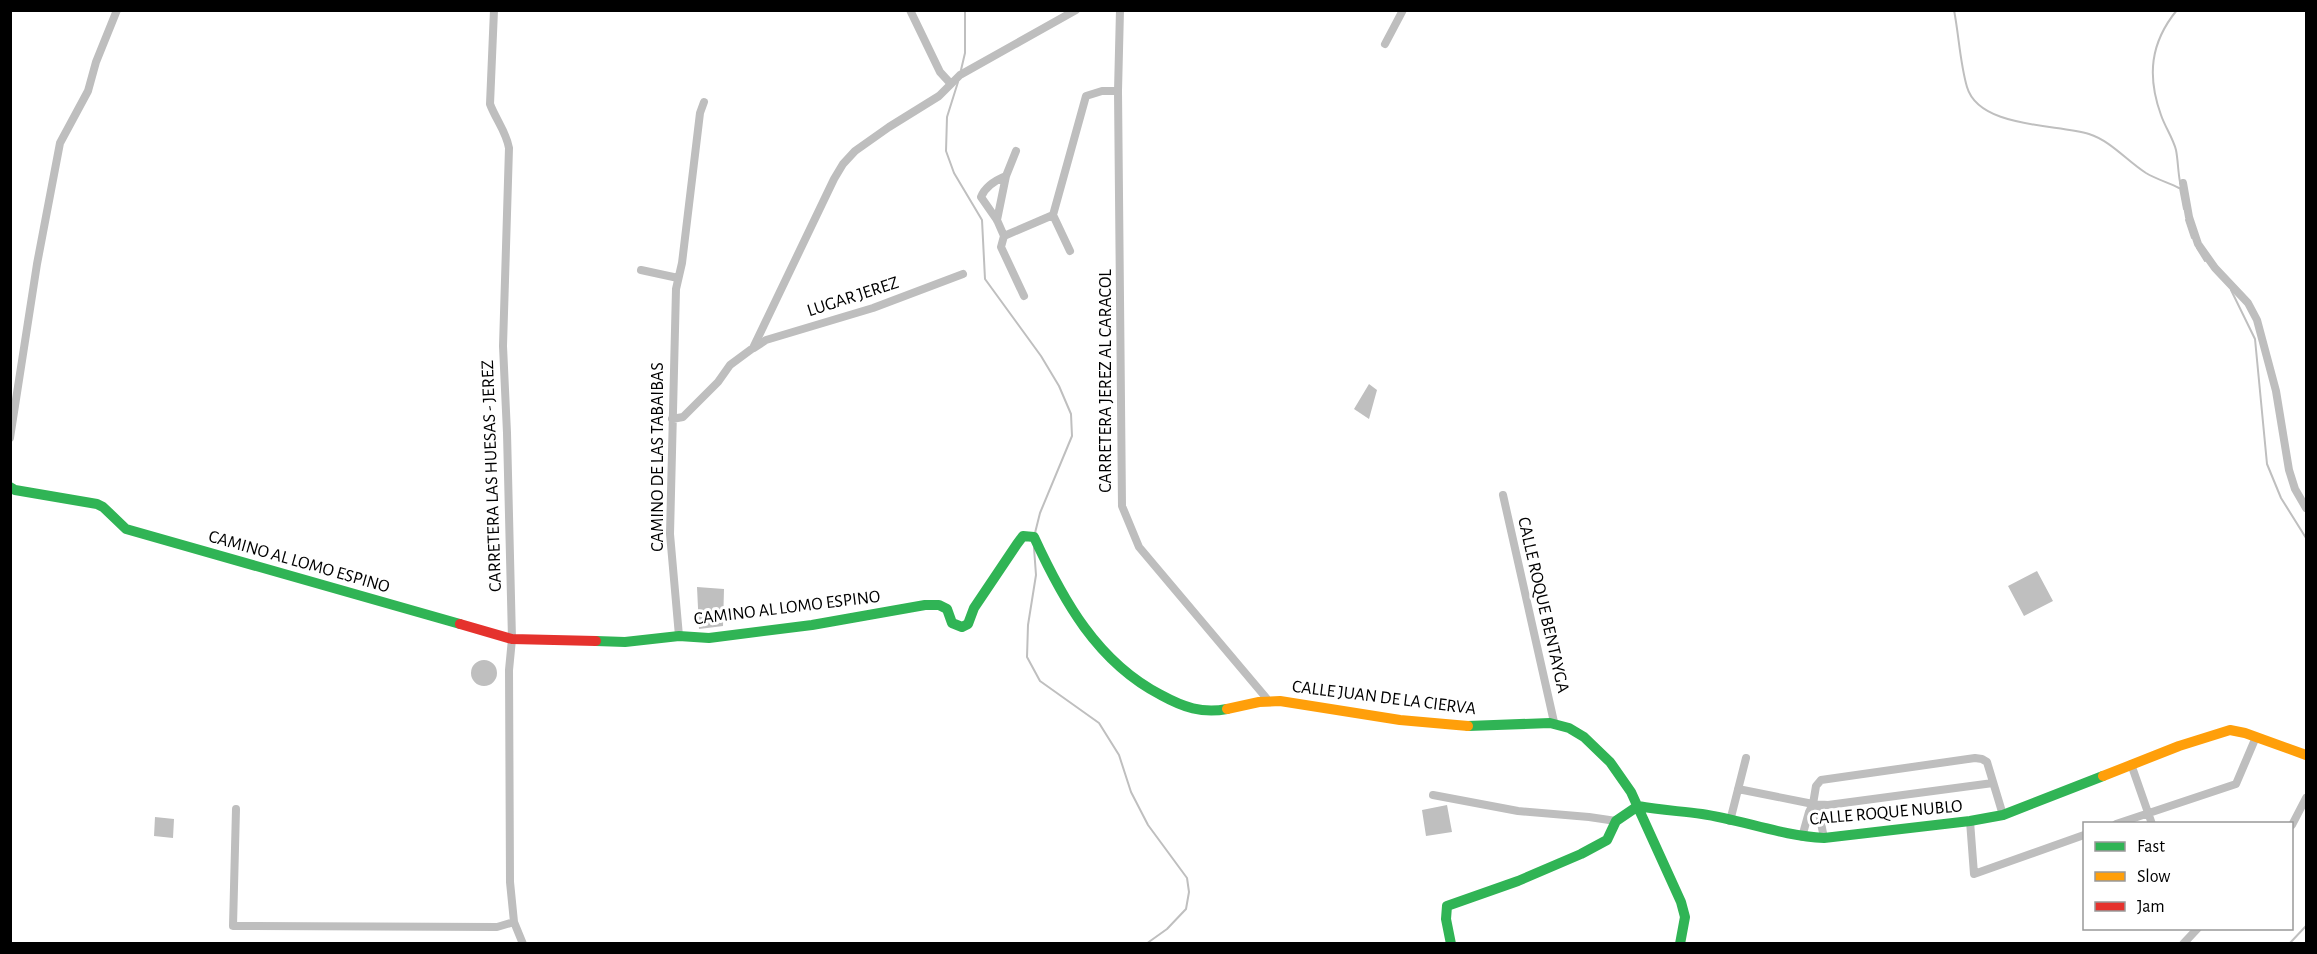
<svg xmlns="http://www.w3.org/2000/svg" width="2317" height="954" font-family="'Alegreya Sans',sans-serif">
<style>
.water{fill:#bfbfbf}
.lines{fill:none;stroke-linecap:round;stroke-linejoin:round}
.stream{stroke:#bfbfbf;stroke-width:2}
.street{stroke:#bebebe;stroke-width:8}
.fast{stroke:#30b455;stroke-width:10}
.slow{stroke:#ff9f0a;stroke-width:10}
.jam{stroke:#e5322d;stroke-width:10}
.labels{text-anchor:middle;dominant-baseline:central;stroke-width:6;stroke-linejoin:round;paint-order:stroke}
.street-label{font-size:18px;fill:#000;stroke:#fff}
</style>
<rect width="100%" height="100%" fill="#fff"/>
<path class="water" d="M 1369,384 L 1377,390 L 1369,419 L 1354,409 Z
M 2037,571 L 2053,601 L 2024,616 L 2008,586 Z
M 697,587 L 724,589 L 723,626 L 699,629 Z
M471 673a13 13 0 1 1 26 0a13 13 0 1 1-26 0Z
M 1447,805 L 1452,832 L 1426,836 L 1422,810 Z
M 155,817 L 174,819 L 173,838 L 154,836 Z"/>
<g class="lines">
<path class="stream" d="M 1954,10 C 1959,36 1960,63 1967,87 C 1979,128 2055,124 2089,134 C 2111,141 2127,161 2146,173 C 2156,179 2169,183 2179,188
M 2177,10 C 2150,43 2147,76 2161,115 C 2165,127 2173,138 2176,150 C 2178,160 2178,172 2180,182
M 961,70 L 965,53 L 965,10
M 958,82 L 947,117 L 946,151 L 954,173 L 982,220 L 985,279 L 1041,356 L 1059,386 L 1071,414 L 1072,436 L 1040,513 L 1035,533
M 2180,188 L 2184,209
M 2186,220 L 2192,238
M 2197,248 L 2205,261
M 2231,290 L 2255,339 L 2267,464 L 2281,498 L 2306,538
M 1034,548 L 1036,575 L 1028,625 L 1027,657 L 1040,681 L 1099,723 L 1119,755 L 1131,792 L 1148,825 L 1187,878 L 1189,892 L 1186,909 L 1167,929 L 1146,944
M 2289,944 L 2306,926"/>
<path class="street" d="M 494,10 L 490,104 C 496,120 506,131 509,148 L 503,346 L 507,433 L 512,639 L 509,670 L 510,882 L 514,922 L 523,944
M 910,10 L 940,72 L 951,84
M 1120,10 L 1118,91 L 1122,506 L 1139,547 L 1268,700
M 1385,44 L 1403,10
M 2183,183 L 2189,217 L 2198,244 L 2215,268 L 2248,303 L 2257,320 L 2276,391 L 2289,470 L 2295,489 L 2306,508
M 997,220 L 1006,176 L 1016,151
M 1004,236 L 997,220 L 981,197 C 985,187 996,180 1006,176
M 1070,251 L 1053,215 L 1086,96 L 1102,91 L 1118,91
M 641,270 L 678,278
M 1024,296 L 1001,247 L 1004,236 L 1053,215
M 754,348 L 766,340 L 873,308 L 963,274
M 672,419 L 683,417 L 718,382 L 730,365 L 753,348 L 834,179 L 843,164 L 855,151 L 889,127 L 939,96 L 960,75 L 1076,10
M 10,438 L 37,264 L 60,143 L 88,91 L 96,62 L 117,10
M 1503,495 L 1554,722
M 679,636 L 670,534 L 676,289 L 682,263 L 700,113 L 704,102
M 2131,764 L 2152,824
M 1738,789 L 1813,804 L 1828,805 L 1993,783
M 1433,795 L 1518,811 L 1589,817 L 1616,821
M 1813,804 L 1819,813 L 1824,838
M 236,809 L 233,926 L 497,927 L 514,922
M 1730,821 L 1746,758
M 1970,821 L 1974,874 L 2084,835
M 2116,824 L 2236,784 L 2256,737
M 2292,825 L 2306,798
M 1802,837 L 1809,812 L 1813,804 L 1816,786 L 1821,780 L 1975,758 L 1982,759 L 1987,762 L 2003,815
M 2183,944 L 2198,928"/>
<path class="fast" d="M 10,487 L 15,490 L 97,504 L 103,507 L 126,529 L 460,624
M 596,641 L 625,642 L 679,636 L 709,638 L 812,625 L 925,605 L 939,605 L 947,609 L 952,623 L 962,627 L 968,624 L 974,608 L 1017,544 L 1023,536 L 1034,537 C 1063,600 1097,662 1161,695 C 1183,707 1202,714 1227,709
M 1468,726 L 1550,723 L 1569,728 L 1584,737 L 1610,762 L 1631,792 L 1681,902 L 1685,917 L 1680,944
M 1451,944 L 1446,919 L 1447,906 L 1518,881 L 1581,854 L 1607,840 L 1616,821 L 1638,806 C 1660,810 1680,811 1702,814 C 1743,820 1782,836 1824,838 L 1970,821 L 2003,815 L 2103,776"/>
<path class="slow" d="M 1227,709 L 1259,702 L 1280,701 L 1400,720 L 1468,726
M 2103,776 L 2179,746 L 2230,730 L 2245,733 L 2306,755"/>
<path class="jam" d="M 460,624 L 512,639 L 596,641"/>
</g>
<g class="labels">
<g class="street-label">
<text transform="translate(853 297) rotate(-18)">LUGAR JEREZ</text>
<text transform="translate(1106 381) rotate(-90)">CARRETERA JEREZ AL CARACOL</text>
<text transform="translate(658 457) rotate(-90)">CAMINO DE LAS TABAIBAS</text>
<text transform="translate(492 476) rotate(-92)">CARRETERA LAS HUESAS - JEREZ</text>
<text transform="translate(299 562) rotate(16)">CAMINO AL LOMO ESPINO</text>
<text transform="translate(1543 605) rotate(77)">CALLE ROQUE BENTAYGA</text>
<text transform="translate(787 608) rotate(-7)">CAMINO AL LOMO ESPINO</text>
<text transform="translate(1384 698) rotate(7)">CALLE JUAN DE LA CIERVA</text>
<text transform="translate(1886 813) rotate(-5)">CALLE ROQUE NUBLO</text>
</g>
</g>
<rect width="2317" height="954" fill="none" stroke="#000000" stroke-width="24"/>
<rect x="2083" y="822" width="210" height="108" fill="#ffffff" stroke="#999999" stroke-width="1.5"/>
<rect x="2095" y="842" width="30" height="9" fill="#30b455" stroke="#999999" stroke-width="1.5"/>
<text x="2137" y="852" font-size="18" fill="#000000">Fast</text>
<rect x="2095" y="872" width="30" height="9" fill="#ff9f0a" stroke="#999999" stroke-width="1.5"/>
<text x="2137" y="882" font-size="18" fill="#000000">Slow</text>
<rect x="2095" y="902" width="30" height="9" fill="#e5322d" stroke="#999999" stroke-width="1.5"/>
<text x="2137" y="912" font-size="18" fill="#000000">Jam</text>
</svg>
